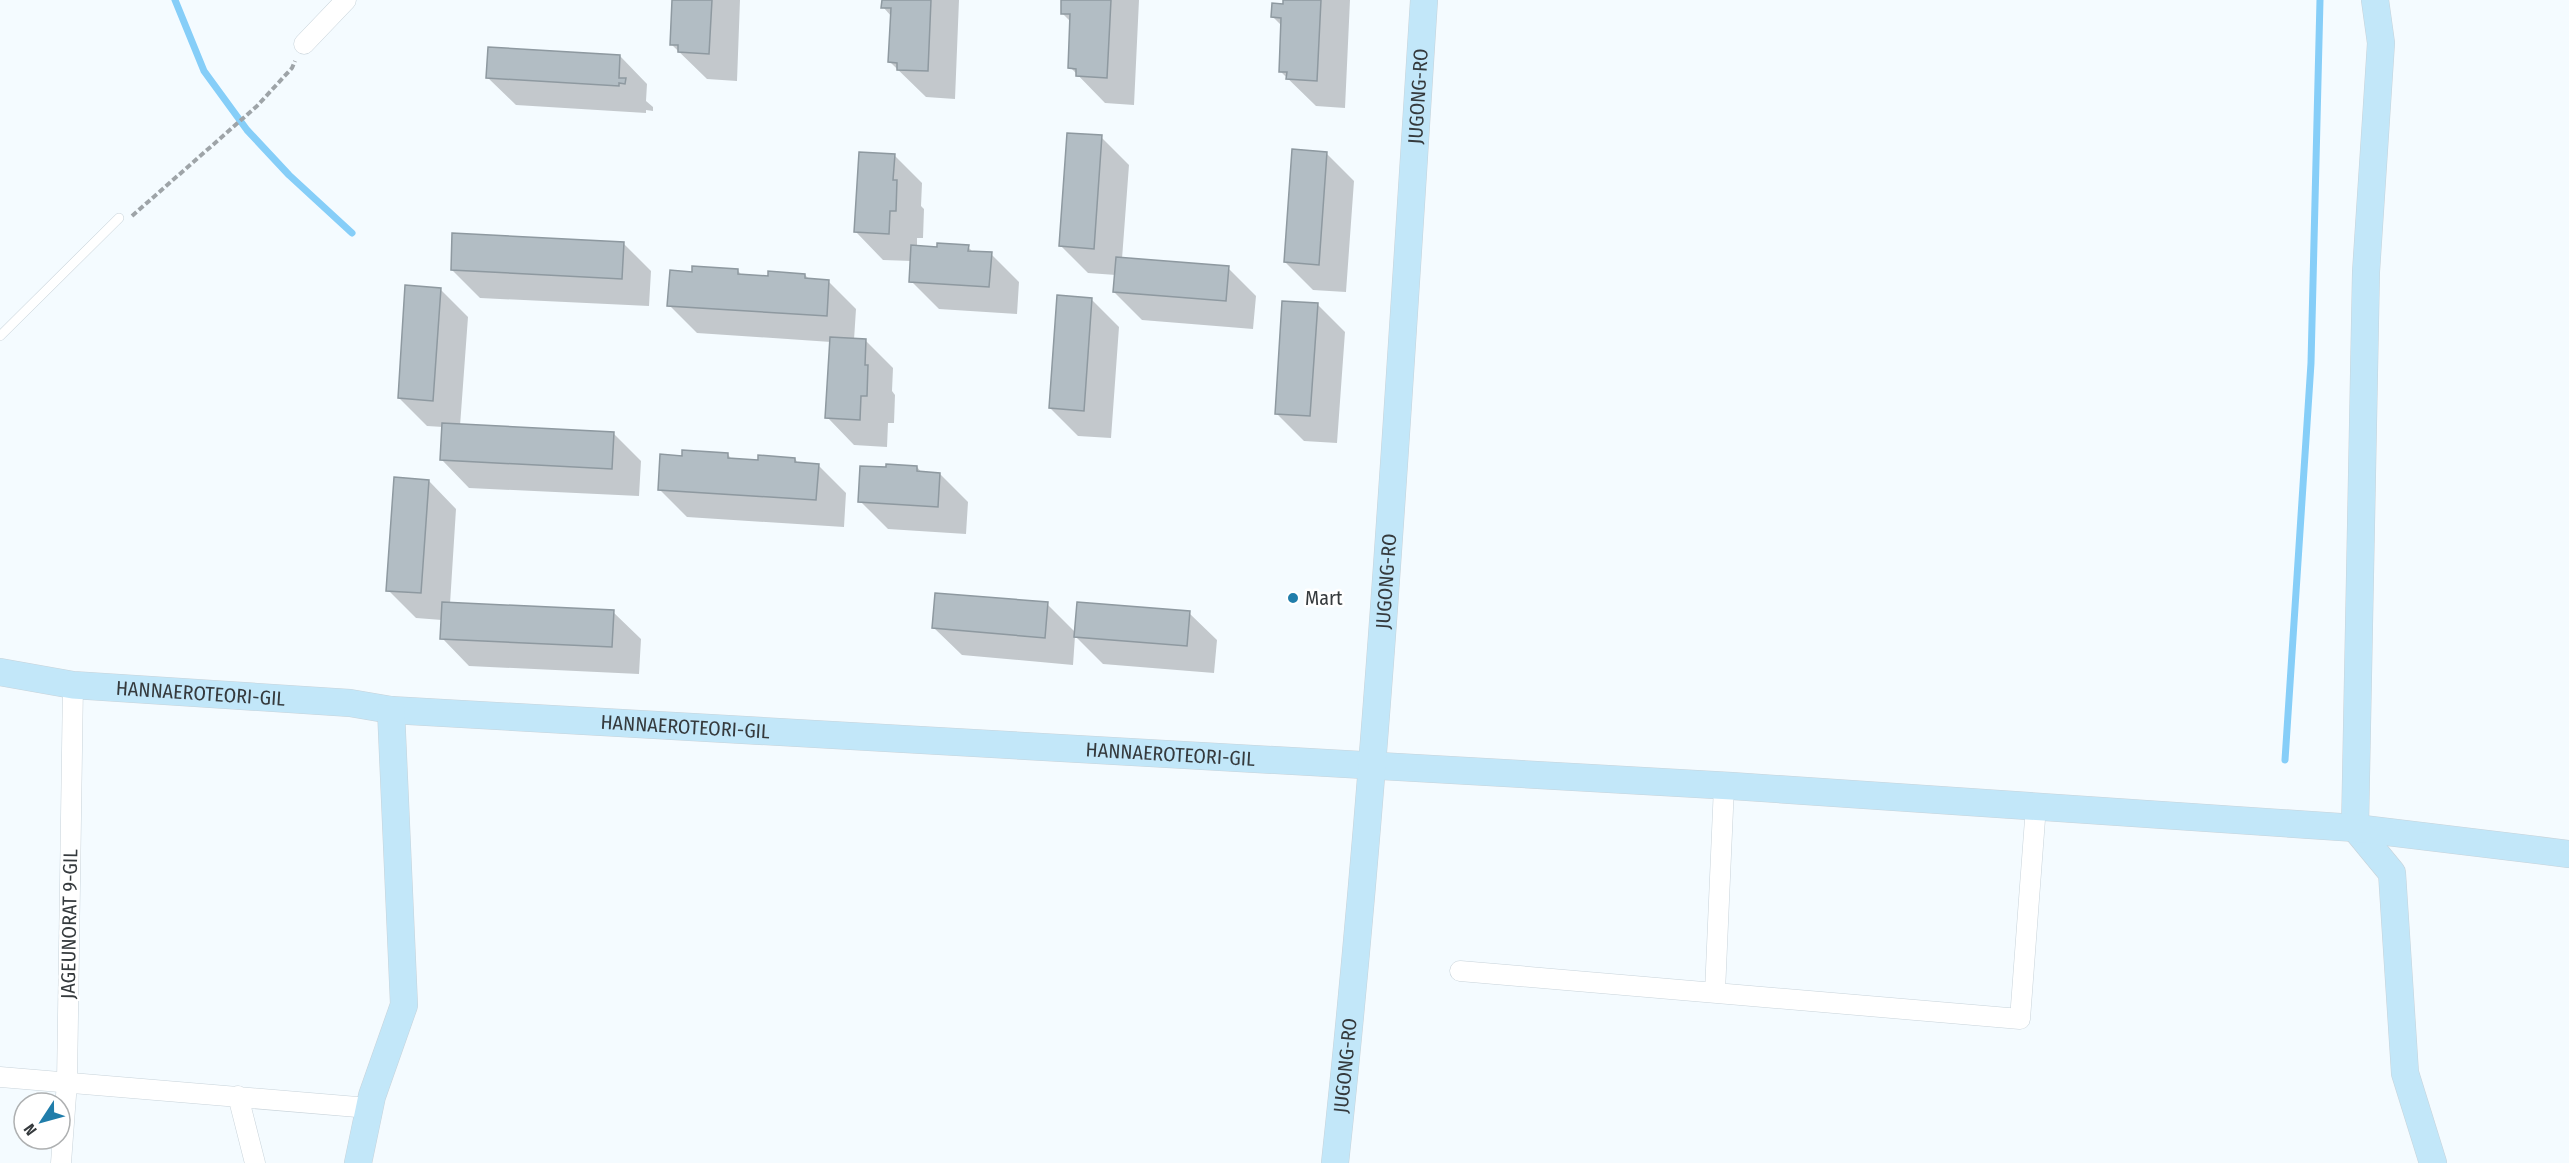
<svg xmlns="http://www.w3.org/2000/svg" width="2569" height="1163" font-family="'Fira Sans Condensed',sans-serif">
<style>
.shadow{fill:#0003}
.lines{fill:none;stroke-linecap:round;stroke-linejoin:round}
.stream{stroke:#86cef8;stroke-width:7}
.building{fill:#b2bdc4;stroke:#8e99a0;stroke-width:1.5}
.lane-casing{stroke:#c8d3da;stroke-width:10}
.street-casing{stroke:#c8d3da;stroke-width:21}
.secondary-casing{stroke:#c8d3da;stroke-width:28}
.path{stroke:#9ea4a8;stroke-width:4;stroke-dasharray:6 3;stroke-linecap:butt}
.lane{stroke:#fff;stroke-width:9}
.street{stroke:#fff;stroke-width:20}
.secondary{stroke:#c2e7f9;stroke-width:27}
.poi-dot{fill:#207daa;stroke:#fff;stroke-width:2}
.labels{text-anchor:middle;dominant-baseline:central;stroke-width:5;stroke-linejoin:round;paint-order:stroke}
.street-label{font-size:20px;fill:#353a3d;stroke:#fff}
.poi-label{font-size:20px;fill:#353a3d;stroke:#fff;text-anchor:start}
</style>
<rect width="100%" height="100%" fill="#f4fbff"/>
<path class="shadow" d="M 673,0 L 740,0 L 737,81 L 707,79 L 671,44 Z
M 883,0 L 959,0 L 955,99 L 926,97 L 890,62 L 892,17 L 883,7 Z
M 1074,0 L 1139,0 L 1134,105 L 1105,103 L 1070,67 L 1071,22 L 1062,13 Z
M 1284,0 L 1350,0 L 1345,108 L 1316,106 L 1280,71 L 1282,26 L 1273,17 L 1284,5 Z
M 620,56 L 647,84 L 646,101 L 653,107 L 653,111 L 646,110 L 646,113 L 516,105 L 488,78 Z
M 1101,137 L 1129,165 L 1122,259 L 1228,268 L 1256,296 L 1253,329 L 1142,320 L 1114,292 L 1116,275 L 1088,273 L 1060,245 Z
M 1326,153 L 1354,181 L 1346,292 L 1313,290 L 1285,262 Z
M 894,155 L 922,183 L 921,206 L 924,209 L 923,238 L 917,238 L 917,247 L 968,247 L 974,253 L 991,254 L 1019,282 L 1017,314 L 939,309 L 911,281 L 912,261 L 883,260 L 856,232 Z
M 623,243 L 651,271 L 649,306 L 480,298 L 452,270 Z
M 737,270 L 743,276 L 769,278 L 805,275 L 810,280 L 828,281 L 856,309 L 854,340 L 865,340 L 893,368 L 892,391 L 895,395 L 894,423 L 888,423 L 887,447 L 854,445 L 827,417 L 831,342 L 697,333 L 669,305 L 693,273 Z
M 440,289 L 468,317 L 460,426 L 613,433 L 641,461 L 639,496 L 469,488 L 442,460 L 443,427 L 427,426 L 399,398 Z
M 1091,299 L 1119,327 L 1111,438 L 1078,436 L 1050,408 Z
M 1317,304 L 1345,332 L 1337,443 L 1304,441 L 1276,413 Z
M 727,454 L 733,460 L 760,462 L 795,459 L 799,464 L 818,465 L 846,493 L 844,527 L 687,517 L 659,489 L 684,458 Z
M 917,467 L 922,473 L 940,474 L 968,502 L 966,534 L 888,529 L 860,501 Z
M 429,481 L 456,509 L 450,604 L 613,612 L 641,639 L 639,674 L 469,666 L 442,638 L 442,620 L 416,618 L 388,590 Z
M 1047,604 L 1076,633 L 1189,613 L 1217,640 L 1214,673 L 1103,664 L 1075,636 L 1073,665 L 962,655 L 934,628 Z"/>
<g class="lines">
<path class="stream" d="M 175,0 L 204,71 L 247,130 L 289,175 L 352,233
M 2285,760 L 2311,363 L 2320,0"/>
</g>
<path class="building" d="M 672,0 L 712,0 L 709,54 L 678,52 L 678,45 L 670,45 Z
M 882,0 L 931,0 L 928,71 L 897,70 L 897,63 L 888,62 L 891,8 L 881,8 Z
M 1061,0 L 1111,0 L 1107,78 L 1076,76 L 1076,69 L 1068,68 L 1070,14 L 1061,14 Z
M 1283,0 L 1321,0 L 1317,81 L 1286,79 L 1287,72 L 1279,72 L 1281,18 L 1271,17 L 1272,3 L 1283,4 Z
M 488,47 L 620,55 L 619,78 L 626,78 L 625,84 L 619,83 L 619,86 L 486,78 Z
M 1067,133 L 1102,135 L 1094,249 L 1059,246 Z
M 1292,149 L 1327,152 L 1319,265 L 1284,262 Z
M 859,152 L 895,154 L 893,180 L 897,180 L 896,211 L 890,211 L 889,234 L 854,232 Z
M 452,233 L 624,242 L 622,279 L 451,270 Z
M 937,243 L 969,245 L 968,251 L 992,252 L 989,287 L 909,282 L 911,245 L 937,247 Z
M 1116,257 L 1229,266 L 1226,301 L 1113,292 Z
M 692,266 L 738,269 L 738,274 L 768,276 L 768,271 L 805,274 L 805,278 L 829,280 L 827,316 L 667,306 L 670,270 L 692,272 Z
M 405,285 L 441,288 L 433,401 L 398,398 Z
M 1057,295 L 1092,298 L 1084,411 L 1049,408 Z
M 1282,301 L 1318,303 L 1310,416 L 1275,414 Z
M 830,337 L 866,339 L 865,365 L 868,365 L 867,396 L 861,396 L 860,420 L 825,418 Z
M 442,423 L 614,432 L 612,469 L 440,460 Z
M 682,450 L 728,453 L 728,458 L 758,460 L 758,455 L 795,458 L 795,462 L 819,464 L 816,500 L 658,490 L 660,454 L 682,456 Z
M 886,464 L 917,466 L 917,471 L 940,473 L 938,507 L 858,502 L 860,466 L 886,467 Z
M 394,477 L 429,480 L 421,593 L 386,591 Z
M 935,593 L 1048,602 L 1045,638 L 932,628 Z
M 442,602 L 614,610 L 612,647 L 440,639 Z
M 1077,602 L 1190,611 L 1187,646 L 1074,637 Z"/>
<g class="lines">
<defs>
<path id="lane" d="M 0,336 L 119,218"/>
<path id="street" d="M 304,44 L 346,0
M 1460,971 L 2020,1019 L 2036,806
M 1715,992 L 1724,786
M 0,1077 L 369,1108
M 238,1096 L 255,1163
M 61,1163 L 67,1082 L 73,685"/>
<g id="secondary">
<path d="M 2375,0 L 2381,43 L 2366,272 L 2355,828 L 2392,873 L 2405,1073 L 2433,1163"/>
<path id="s1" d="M 0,672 L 73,685 L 350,703 L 391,710 L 1732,786 L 2355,828 L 2569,854"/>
<path d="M 358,1163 L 372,1096 L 404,1005 L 391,710"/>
<path id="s2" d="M 1335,1163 C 1377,776 1399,388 1424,0"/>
</g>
</defs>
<use href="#lane" class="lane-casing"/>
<use href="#street" class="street-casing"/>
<use href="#secondary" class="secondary-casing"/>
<path class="path" d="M 132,216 L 257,106 L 292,68 L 295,61"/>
<use href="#lane" class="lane"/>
<use href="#street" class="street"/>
<use href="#secondary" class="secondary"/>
</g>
<circle class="poi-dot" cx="1293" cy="598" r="6"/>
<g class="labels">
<g class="street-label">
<text stroke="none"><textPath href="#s2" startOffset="1070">JUGONG-RO</textPath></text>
<text stroke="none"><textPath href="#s2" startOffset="584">JUGONG-RO</textPath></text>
<text stroke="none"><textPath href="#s1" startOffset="202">HANNAEROTEORI-GIL</textPath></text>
<text stroke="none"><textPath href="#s1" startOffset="688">HANNAEROTEORI-GIL</textPath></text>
<text stroke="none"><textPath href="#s1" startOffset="1174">HANNAEROTEORI-GIL</textPath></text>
<text transform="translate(69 924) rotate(-89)">JAGEUNORAT 9-GIL</text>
<text stroke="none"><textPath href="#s2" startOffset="98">JUGONG-RO</textPath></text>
</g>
<g class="poi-label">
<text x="1305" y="598">Mart</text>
</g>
</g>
<g transform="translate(42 1121) rotate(234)"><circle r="28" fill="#ffffff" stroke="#aeb0b1" stroke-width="1.5"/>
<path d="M0-4.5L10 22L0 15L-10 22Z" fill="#207daa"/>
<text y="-9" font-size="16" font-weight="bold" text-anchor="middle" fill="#353a3d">N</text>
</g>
</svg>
